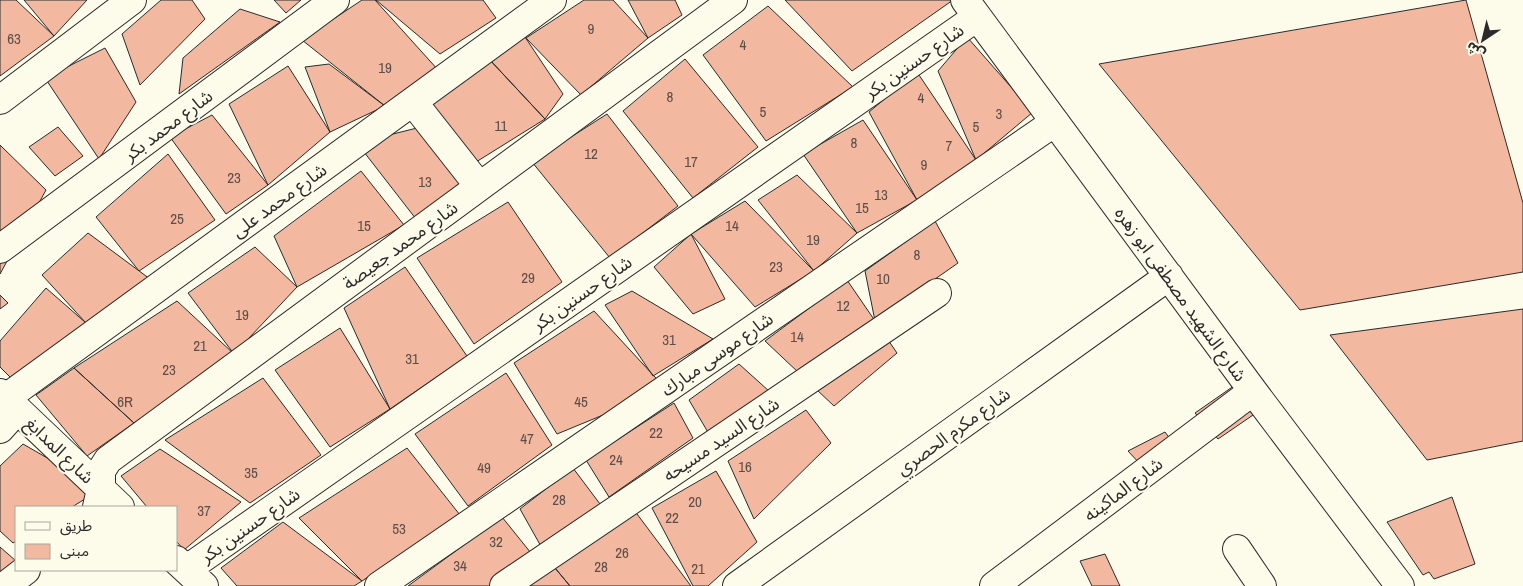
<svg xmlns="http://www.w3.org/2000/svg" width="1523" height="586" font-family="'Archivo Narrow','Noto Sans Arabic',sans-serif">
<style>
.building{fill:#f2b8a0;stroke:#2b2b2b}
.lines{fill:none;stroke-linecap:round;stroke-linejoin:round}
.minor-casing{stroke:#2b2b2b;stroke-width:30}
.minor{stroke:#fdfbea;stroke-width:28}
.labels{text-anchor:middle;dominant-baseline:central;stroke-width:4;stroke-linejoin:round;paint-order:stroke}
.number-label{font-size:15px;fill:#5d4e48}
.street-label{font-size:18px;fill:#2b2b2b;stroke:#fdfbea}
</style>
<rect width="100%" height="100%" fill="#fdfbea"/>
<path class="building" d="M 0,0 L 16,0 L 54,36 L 0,76 Z
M 24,0 L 87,0 L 54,36 Z
M 161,0 L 192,0 L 205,19 L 140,85 L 122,34 Z
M 274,0 L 301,0 L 286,13 Z
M 362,0 L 375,0 L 439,71 L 385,106 L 302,40 Z
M 376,0 L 483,0 L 496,18 L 440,54 Z
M 584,0 L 613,0 L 648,38 L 581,95 L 526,38 Z
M 628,0 L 675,0 L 682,15 L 648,38 Z
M 785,0 L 953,0 L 852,71 Z
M 1466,0 L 1523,203 L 1523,272 L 1300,310 L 1099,64 Z
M 768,6 L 853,87 L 766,141 L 703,55 Z
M 240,9 L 280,22 L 179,94 L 183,58 Z
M 517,25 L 563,94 L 545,119 L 489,59 Z
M 967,37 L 1033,112 L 976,160 L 938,71 Z
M 105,48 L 136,102 L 99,159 L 45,78 Z
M 489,59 L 545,119 L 476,162 L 430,102 Z
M 685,59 L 758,147 L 693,198 L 623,111 Z
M 329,64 L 385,106 L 330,132 L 305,67 Z
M 288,66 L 330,132 L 268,185 L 229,104 Z
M 917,72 L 976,160 L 917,200 L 869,112 Z
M 607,114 L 678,206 L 610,258 L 532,162 Z
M 212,115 L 268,185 L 226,214 L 170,137 Z
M 863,120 L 917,200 L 857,233 L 803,154 Z
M 58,127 L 83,156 L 55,176 L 29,147 Z
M 417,128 L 463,185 L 416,219 L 357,143 Z
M 0,145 L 46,190 L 0,274 Z
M 168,154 L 215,220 L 139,271 L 96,217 Z
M 361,171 L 404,225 L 297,287 L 274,236 Z
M 797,175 L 857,233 L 814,271 L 758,200 Z
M 745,201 L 814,271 L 755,307 L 691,234 Z
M 508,202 L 562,282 L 474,344 L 417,258 Z
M 935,221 L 958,263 L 875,321 L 865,271 Z
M 88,233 L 150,279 L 86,323 L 42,275 Z
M 691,234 L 725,299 L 693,314 L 654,267 Z
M 255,247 L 297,287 L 234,354 L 188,293 Z
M 405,267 L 467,356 L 390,409 L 344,308 Z
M 847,280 L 897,353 L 834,406 L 765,341 Z
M 46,288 L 86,323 L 11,378 L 0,367 L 0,341 Z
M 632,291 L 713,339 L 653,376 L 605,305 Z
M 0,295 L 8,303 L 0,309 Z
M 177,301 L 234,354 L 134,423 L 74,368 Z
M 1523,309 L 1523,441 L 1427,460 L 1330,335 Z
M 594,311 L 666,389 L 557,434 L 514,363 Z
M 340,328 L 390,409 L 330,447 L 275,370 Z
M 739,364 L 770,392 L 709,434 L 689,400 Z
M 74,368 L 134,423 L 87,456 L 36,395 Z
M 506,373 L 552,445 L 468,506 L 415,434 Z
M 263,378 L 321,455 L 250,503 L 165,440 Z
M 1238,383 L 1256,413 L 1218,439 L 1195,413 Z
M 674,403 L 693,438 L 609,497 L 586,460 Z
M 806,410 L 831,443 L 754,519 L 728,461 Z
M 1165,432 L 1185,459 L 1153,478 L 1128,451 Z
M 23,444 L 101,489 L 72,507 L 16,507 L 16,541 L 13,543 L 0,531 L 0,466 Z
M 407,448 L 460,515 L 362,581 L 299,518 Z
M 160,449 L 241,502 L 184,550 L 176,541 L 176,507 L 147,507 L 121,476 Z
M 573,468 L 600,504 L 547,557 L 520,509 Z
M 716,471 L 757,542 L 708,586 L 693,586 L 652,508 Z
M 1452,497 L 1475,564 L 1434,579 L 1429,572 L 1423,575 L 1387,522 Z
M 628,502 L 691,586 L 570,586 L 555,568 Z
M 502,517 L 539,563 L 496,586 L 408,586 Z
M 283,522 L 362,581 L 354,586 L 237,586 L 221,568 Z
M 0,547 L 16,561 L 0,572 Z
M 1105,554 L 1120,586 L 1092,586 L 1080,561 Z
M 555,568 L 570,586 L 528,586 Z"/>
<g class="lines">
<defs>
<path id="minor" d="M 965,0 L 1253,391 L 1400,586
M 0,100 L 132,0
M 413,102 L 479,186
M 0,249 L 335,0
M 0,393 L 120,507
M 6,398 L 552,0
M 0,429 L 17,410
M 97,507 L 101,489 L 101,471 L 108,460 L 733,0
M 1237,549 L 1262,586
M 176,560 L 204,586
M 187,569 L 977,17
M 5,586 L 26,570
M 379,586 L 1055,122
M 504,586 L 937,293
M 737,586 L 1169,276
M 994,586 L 1253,391"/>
</defs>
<use href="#minor" class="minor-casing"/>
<use href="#minor" class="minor"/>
</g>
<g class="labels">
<g class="number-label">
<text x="591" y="28">9</text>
<text x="14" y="38">63</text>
<text x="743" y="44">4</text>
<text x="385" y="67">19</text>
<text x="670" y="96">8</text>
<text x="921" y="97">4</text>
<text x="763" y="111">5</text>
<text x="999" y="113">3</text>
<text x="501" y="125">11</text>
<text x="976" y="126">5</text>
<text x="854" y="142">8</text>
<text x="949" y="145">7</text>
<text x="591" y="153">12</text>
<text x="691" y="161">17</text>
<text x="924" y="164">9</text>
<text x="234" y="177">23</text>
<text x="425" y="181">13</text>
<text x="881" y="194">13</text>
<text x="862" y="207">15</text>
<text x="177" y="218">25</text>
<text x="364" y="225">15</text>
<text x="732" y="225">14</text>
<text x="813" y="239">19</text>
<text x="917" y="254">8</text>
<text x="776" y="266">23</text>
<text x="528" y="277">29</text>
<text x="883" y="278">10</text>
<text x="843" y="305">12</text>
<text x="242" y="314">19</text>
<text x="797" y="336">14</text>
<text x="669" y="339">31</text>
<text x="200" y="345">21</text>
<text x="412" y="358">31</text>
<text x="169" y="369">23</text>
<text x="125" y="401">6R</text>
<text x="581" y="401">45</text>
<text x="656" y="432">22</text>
<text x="527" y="438">47</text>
<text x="616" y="459">24</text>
<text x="745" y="466">16</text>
<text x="484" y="467">49</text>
<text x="251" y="472">35</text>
<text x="559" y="499">28</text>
<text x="695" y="501">20</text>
<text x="204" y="510">37</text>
<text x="672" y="517">22</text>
<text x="399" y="528">53</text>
<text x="496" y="541">32</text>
<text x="622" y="552">26</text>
<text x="460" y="565">34</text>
<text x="601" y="566">28</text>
<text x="698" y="568">21</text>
</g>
<g class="street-label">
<text transform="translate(914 61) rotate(-35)">شارع حسنين بكر</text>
<text transform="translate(168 125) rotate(-37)">شارع محمد بكر</text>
<text transform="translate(279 200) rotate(-36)">شارع محمد على</text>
<text transform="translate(400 245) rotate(-36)">شارع محمد جعيصة</text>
<text transform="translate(582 293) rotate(-35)">شارع حسنين بكر</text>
<text transform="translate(1181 294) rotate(54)">شارع الشهيد مصطفى ابو زهره</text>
<text transform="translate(717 354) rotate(-35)">شارع موسى مبارك</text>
<text transform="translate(953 431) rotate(-36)">شارع مكرم الحصري</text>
<text transform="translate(721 439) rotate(-34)">شارع السيد مسيحه</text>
<text transform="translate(60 450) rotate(44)">شارع المدابغ</text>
<text transform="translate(1123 489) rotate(-37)">شارع الماكينه</text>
<text transform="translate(250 525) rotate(-35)">شارع حسنين بكر</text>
</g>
</g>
<rect x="15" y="506" width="162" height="65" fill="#fdfbea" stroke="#a9a89e"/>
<rect x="25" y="522" width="25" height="8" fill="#fdfbea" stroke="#a9a89e"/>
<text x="60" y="531" font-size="15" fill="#2b2b2b">طريق</text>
<rect x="25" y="544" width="25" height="15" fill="#f2b8a0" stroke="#a9a89e"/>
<text x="60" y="556" font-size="15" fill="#2b2b2b">مبنى</text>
<g transform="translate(1483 40) rotate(215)" stroke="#fdfbea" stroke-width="4" paint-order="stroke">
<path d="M0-4L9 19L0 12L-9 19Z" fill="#2b2b2b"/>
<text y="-8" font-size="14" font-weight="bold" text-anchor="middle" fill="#2b2b2b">ش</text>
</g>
</svg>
